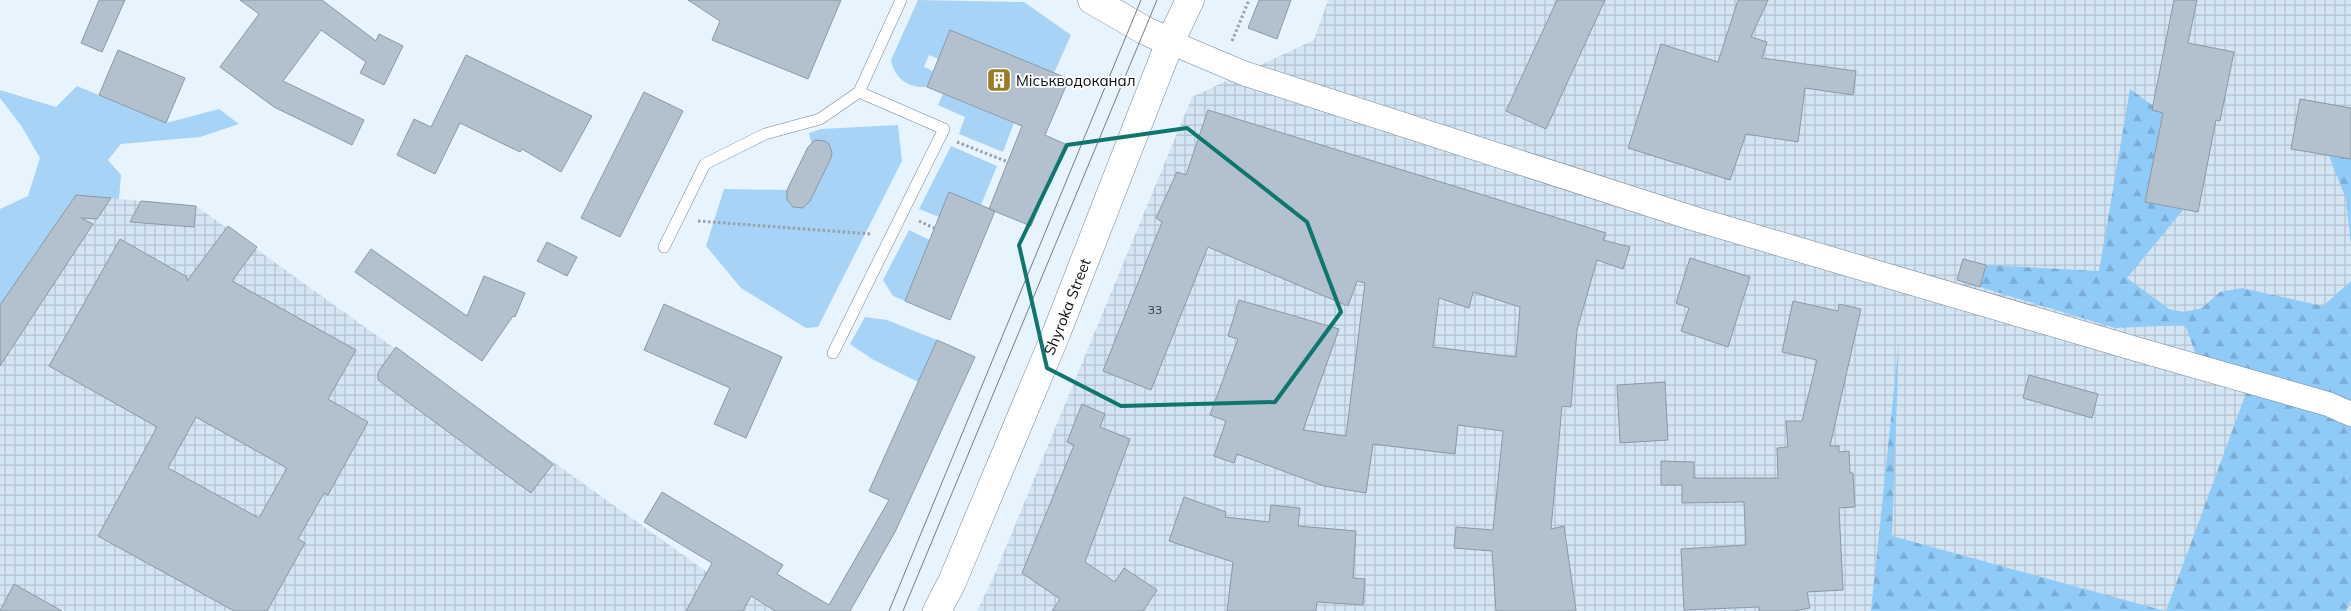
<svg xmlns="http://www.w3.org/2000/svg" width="2351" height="611" font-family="Mulish,sans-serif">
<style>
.industrial{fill:url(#industrial-grid)}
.grass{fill:#a7d3f6}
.forest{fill:url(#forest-firs)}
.building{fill:#b2c1cd;stroke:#8a98a4;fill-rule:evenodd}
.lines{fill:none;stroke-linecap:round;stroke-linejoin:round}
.service-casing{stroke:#778691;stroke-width:12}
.minor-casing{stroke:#778691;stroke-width:25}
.tertiary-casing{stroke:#778691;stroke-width:29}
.path{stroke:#97a1a9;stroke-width:3;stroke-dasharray:2.5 2.5;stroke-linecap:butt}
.service{stroke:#fff;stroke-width:11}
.minor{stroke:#fff;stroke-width:24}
.tertiary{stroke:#fff;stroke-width:28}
.tram{stroke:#747d84;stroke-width:1}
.marked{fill:none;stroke:#0f766e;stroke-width:4;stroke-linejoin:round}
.labels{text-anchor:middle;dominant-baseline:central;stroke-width:4;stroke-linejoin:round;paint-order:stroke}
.number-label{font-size:12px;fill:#333b41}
.poi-label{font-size:15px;fill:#090e12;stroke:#fff;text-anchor:start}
.street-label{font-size:15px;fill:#090e12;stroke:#fff}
</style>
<defs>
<pattern id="industrial-grid" width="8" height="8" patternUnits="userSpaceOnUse" patternTransform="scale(1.25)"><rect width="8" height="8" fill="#d3e4f3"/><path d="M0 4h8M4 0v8" fill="none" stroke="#b4c2cf"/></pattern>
<pattern id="forest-firs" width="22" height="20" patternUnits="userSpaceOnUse" patternTransform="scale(1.25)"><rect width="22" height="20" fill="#90cbf8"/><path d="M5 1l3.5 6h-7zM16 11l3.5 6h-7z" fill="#7badd4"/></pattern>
</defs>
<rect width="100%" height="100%" fill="#e7f4fe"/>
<path class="industrial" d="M 1328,0 L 2351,0 L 2351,611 L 977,611 L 994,576 L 1192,97 L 1314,40 Z
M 76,195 L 196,206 L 707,572 L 775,611 L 0,611 L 0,284 L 10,290 Z"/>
<path class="grass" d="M 918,0 L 1024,2 L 1071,35 L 1054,73 L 950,30 L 938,59 L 929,55 L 924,67 L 933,71 L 927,87 C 908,88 895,79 891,60 Z
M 77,86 L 166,123 L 219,109 L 239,124 L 200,137 L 121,144 L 108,160 L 121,175 L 119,199 L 76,195 L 0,305 L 0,209 L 28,196 L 40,158 L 22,127 L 0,98 L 0,90 L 56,107 Z
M 943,94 L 1014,123 L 1003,152 L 959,134 L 965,117 L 938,105 Z
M 898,125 L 902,161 L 818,327 L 806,328 L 741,288 L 706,246 L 724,189 L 787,190 L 787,200 L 793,207 L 803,208 L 807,205 L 832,153 C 830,141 821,137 811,143 L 809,133 L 821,129 Z
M 951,146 L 997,166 L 981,205 L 949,193 L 939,217 L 919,209 Z
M 909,230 L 930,240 L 905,301 L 893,296 L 883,280 Z
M 865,317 L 887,320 L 937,340 L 918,382 L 872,359 L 850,344 Z"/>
<path class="forest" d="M 2130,89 L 2163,113 L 2146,202 L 2183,210 L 2127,278 L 2169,309 L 2184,312 L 2202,308 L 2220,292 L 2242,288 L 2323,306 L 2351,281 L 2351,600 L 2346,611 L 2166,611 L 2253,374 L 2197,357 L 2185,325 L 2115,328 L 1980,287 L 1986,265 L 2099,271 Z
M 2329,156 L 2351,159 L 2351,245 L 2346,199 Z
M 1899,341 L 1892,536 L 2165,611 L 1871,611 Z"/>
<path class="building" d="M 99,0 L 125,0 L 102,52 L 81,43 Z
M 240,0 L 322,0 L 376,41 L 379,34 L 403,46 L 384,85 L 360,73 L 366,62 L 321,30 L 283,81 L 364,120 L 352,145 L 274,107 L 220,67 L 259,14 Z
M 688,0 L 841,0 L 808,79 L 712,40 L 720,21 Z
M 1259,0 L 1291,0 L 1277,39 L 1248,28 Z
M 1557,0 L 1605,0 L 1546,129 L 1506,111 Z
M 1738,0 L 1768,0 L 1751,37 L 1767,42 L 1762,58 L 1856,71 L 1853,95 L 1805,88 L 1798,142 L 1746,134 L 1730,180 L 1628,148 L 1661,44 L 1718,62 Z
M 2174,0 L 2197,0 L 2188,43 L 2234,52 L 2220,121 L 2216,120 L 2198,212 L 2145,202 L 2163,113 L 2152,110 Z
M 950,30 L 1069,79 L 1045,135 L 1065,144 L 1031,226 L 989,209 L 1022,126 L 927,87 Z
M 118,50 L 185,78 L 166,123 L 99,95 Z
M 466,55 L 592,116 L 561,172 L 522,149 L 520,152 L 460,123 L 435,174 L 397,155 L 414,119 L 431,127 Z
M 644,92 L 683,111 L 620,237 L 581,218 Z
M 2300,99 L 2351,108 L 2351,159 L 2291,149 Z
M 1208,110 L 1606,233 L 1603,240 L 1630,247 L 1623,269 L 1597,260 L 1577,330 L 1571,407 L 1562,406 L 1551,529 L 1564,526 L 1576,611 L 1496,611 L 1492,551 L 1454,548 L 1456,527 L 1493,530 L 1503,431 L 1458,425 L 1455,454 L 1373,444 L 1366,493 L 1324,486 L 1237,454 L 1234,463 L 1214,456 L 1226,421 L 1210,415 L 1238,339 L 1228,336 L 1239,300 L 1339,329 L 1303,430 L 1346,436 L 1365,283 L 1357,281 L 1348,306 L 1208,247 L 1151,390 L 1103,371 L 1162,222 L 1156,218 L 1177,172 L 1186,175 ZM 1473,292 L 1520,307 L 1516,357 L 1433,347 L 1439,298 L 1469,308 Z
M 815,140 L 825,141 L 829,144 L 832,153 L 831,158 L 810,201 L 803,208 L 793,207 L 787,200 L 787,190 L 808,147 Z
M 949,192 L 995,211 L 950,320 L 905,301 Z
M 76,195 L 111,198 L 97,219 L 81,218 L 93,224 L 0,366 L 0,305 Z
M 141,201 L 196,206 L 194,227 L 130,222 Z
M 228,226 L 257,247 L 232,281 L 356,350 L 328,399 L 368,422 L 328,495 L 324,493 L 298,539 L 305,543 L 267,611 L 234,611 L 98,536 L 157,427 L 49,366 L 120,239 L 187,277 L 187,281 ZM 196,417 L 287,468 L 259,518 L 168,468 Z
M 547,242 L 577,257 L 567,276 L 537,261 Z
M 371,249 L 467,316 L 484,276 L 525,293 L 515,317 L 513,316 L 482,361 L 355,272 Z
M 1690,258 L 1750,277 L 1728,347 L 1681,331 L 1689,308 L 1676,303 Z
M 1963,259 L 1986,265 L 1980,287 L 1957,280 Z
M 1793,301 L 1838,311 L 1839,304 L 1861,309 L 1830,446 L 1839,446 L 1839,452 L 1849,451 L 1850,473 L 1853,473 L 1855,507 L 1839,508 L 1843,590 L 1807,592 L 1810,608 L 1794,611 L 1759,611 L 1759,607 L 1684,610 L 1681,549 L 1746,545 L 1744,502 L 1682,503 L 1682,485 L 1661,485 L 1661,461 L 1694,462 L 1694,478 L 1778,478 L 1777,448 L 1788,447 L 1786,421 L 1802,421 L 1817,360 L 1782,352 Z
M 664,304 L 782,357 L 746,438 L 714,424 L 730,388 L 644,350 Z
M 937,340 L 975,357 L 895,532 L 850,611 L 775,611 L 751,596 L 743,611 L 686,611 L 712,563 L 644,522 L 662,492 L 783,565 L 777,574 L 829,605 L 889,500 L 869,491 Z
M 396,347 L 553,464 L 531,493 L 378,380 L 378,372 Z
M 2029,375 L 2098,394 L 2092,418 L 2023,398 Z
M 1665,382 L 1668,440 L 1620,443 L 1617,385 Z
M 1082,404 L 1105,414 L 1100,427 L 1130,439 L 1085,562 L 1115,582 L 1124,568 L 1157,590 L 1143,611 L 1052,611 L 1060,599 L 1022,573 L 1074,445 L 1067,442 Z
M 1184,497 L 1226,512 L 1225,517 L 1269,522 L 1271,505 L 1300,508 L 1298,526 L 1356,531 L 1353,578 L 1365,579 L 1363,605 L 1317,602 L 1316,611 L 1227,611 L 1233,562 L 1169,541 Z
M 14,584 L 62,611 L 0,611 Z"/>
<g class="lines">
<defs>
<path id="service" d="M 664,247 L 705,164 L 765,134 L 820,119 L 859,92
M 833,353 L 944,129 L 859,92 L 901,0"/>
<path id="minor" d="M 1170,42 L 1243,73 L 1692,218 L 2136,349 L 2328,404 L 2351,414"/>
<g id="tertiary">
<path d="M 1092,0 L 1144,30 L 1170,42"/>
<path id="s1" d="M 937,611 L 952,582 L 1056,334 L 1170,42 L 1190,0"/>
</g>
</defs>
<use href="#service" class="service-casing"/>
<use href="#minor" class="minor-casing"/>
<use href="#tertiary" class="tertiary-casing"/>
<path class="path" d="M 1232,41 L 1249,0
M 957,142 L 1008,162
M 698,221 L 871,234
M 919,221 L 934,228"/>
<use href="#service" class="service"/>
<use href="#minor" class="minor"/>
<use href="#tertiary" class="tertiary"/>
<path class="tram" d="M 889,611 L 1141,0
M 903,611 L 1157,0"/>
</g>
<path class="marked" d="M 1187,128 L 1307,222 L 1341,312 L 1275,402 L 1121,406 L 1047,368 L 1019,245 L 1067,145 Z"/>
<defs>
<symbol id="building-square" viewBox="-11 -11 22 22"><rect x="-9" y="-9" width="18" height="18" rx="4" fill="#977d25" stroke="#fff"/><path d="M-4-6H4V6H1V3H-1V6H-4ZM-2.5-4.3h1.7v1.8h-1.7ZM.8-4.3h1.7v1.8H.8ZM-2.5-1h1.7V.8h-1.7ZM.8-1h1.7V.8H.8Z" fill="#fff"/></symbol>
</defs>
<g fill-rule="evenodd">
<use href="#building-square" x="985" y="66" width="28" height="28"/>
</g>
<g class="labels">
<g class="number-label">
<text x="1155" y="309">33</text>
</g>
<g class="poi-label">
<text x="1016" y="80">Міськводоканал</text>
</g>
<g class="street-label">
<text stroke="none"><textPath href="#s1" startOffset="331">Shyroka Street</textPath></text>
</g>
</g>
</svg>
